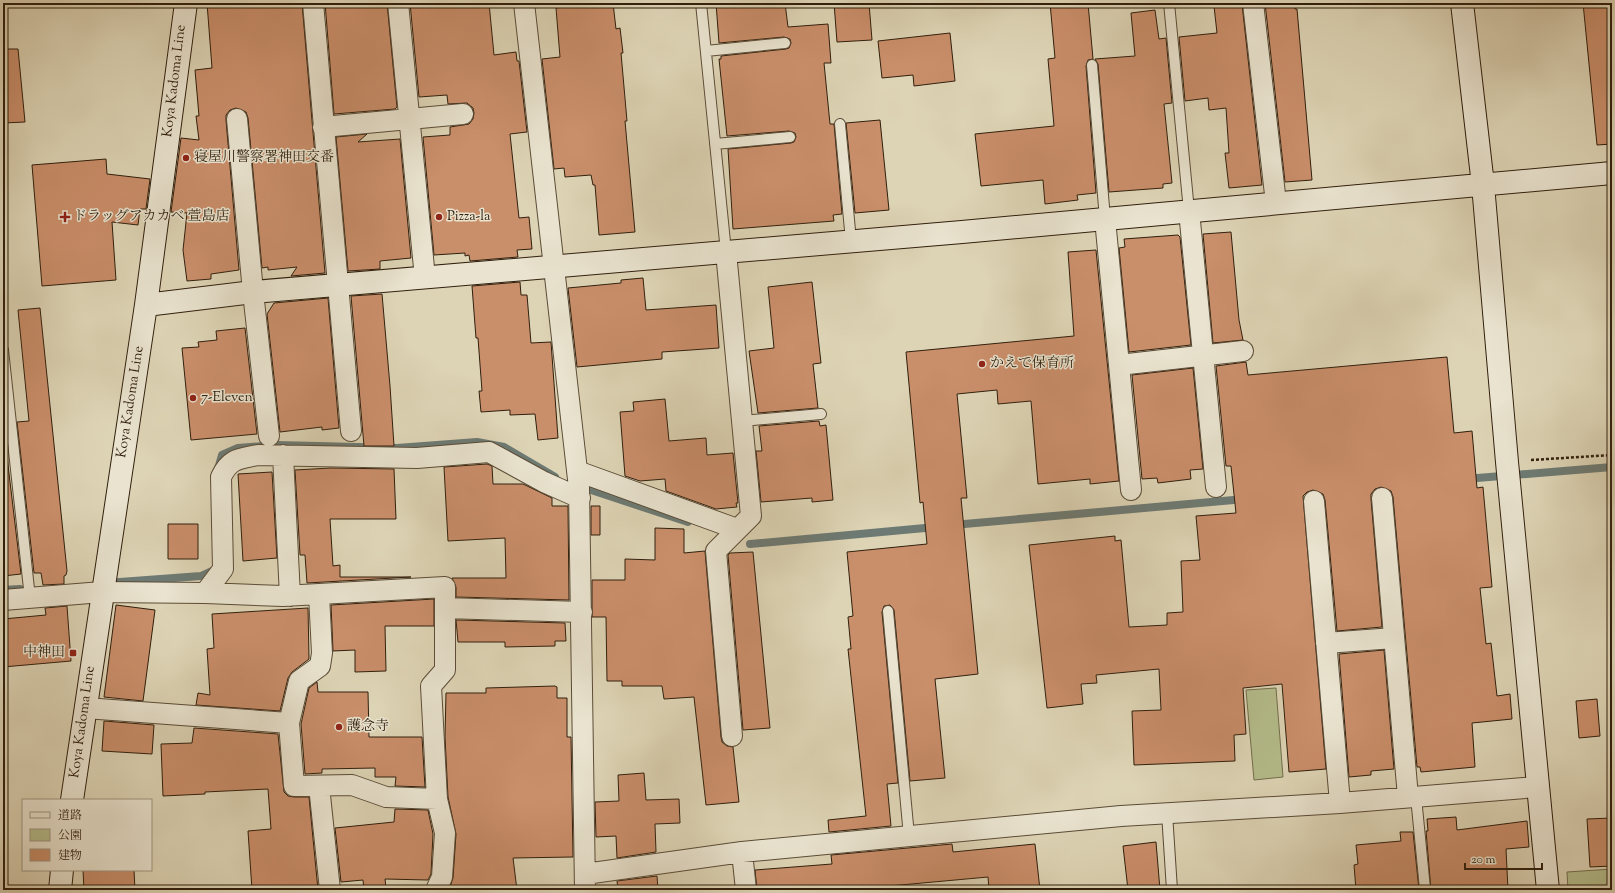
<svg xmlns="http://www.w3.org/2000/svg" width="1615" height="893" font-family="'Sorts Mill Goudy','Noto Serif JP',serif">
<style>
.green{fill:#b4bc8b;stroke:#726e4c}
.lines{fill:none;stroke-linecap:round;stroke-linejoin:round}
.stream{stroke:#6d7a73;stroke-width:8}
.building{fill:#c98e6a;stroke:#301f0d}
.lane-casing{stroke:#5b4c37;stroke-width:12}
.street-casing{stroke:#5b4c37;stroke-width:22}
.secondary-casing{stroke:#301f0d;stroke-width:24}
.path{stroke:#301f0d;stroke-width:2.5;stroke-dasharray:3 2;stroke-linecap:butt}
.lane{stroke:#e9e3cf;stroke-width:10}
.street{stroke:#e9e3cf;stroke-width:20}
.secondary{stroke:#e9e3cf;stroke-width:22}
.poi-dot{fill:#8f2418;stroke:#e9e3cf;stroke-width:1.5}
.labels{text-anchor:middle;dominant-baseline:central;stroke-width:3;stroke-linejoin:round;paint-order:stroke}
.street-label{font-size:14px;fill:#301f0d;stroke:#e9e3cf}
.poi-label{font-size:14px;fill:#301f0d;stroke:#e9e3cf;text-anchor:start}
</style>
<rect width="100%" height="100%" fill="#ddd4b5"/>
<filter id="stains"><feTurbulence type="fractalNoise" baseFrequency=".005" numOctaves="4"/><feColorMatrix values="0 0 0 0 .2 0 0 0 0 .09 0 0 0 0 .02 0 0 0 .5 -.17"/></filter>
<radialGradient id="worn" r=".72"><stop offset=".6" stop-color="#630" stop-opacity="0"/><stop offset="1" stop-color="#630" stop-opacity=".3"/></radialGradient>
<path class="green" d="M 1276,688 L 1283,777 L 1254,780 L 1246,690 Z
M 1612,869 L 1612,890 L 1568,890 L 1567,872 Z"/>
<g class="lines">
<path class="stream" d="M 218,469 L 222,455 L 238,448 L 277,445 L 397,448 L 477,442 L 504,447 L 555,477
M 1465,479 L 1612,467
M 579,486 L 688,522
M 953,525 L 1245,499
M 750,544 L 936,527
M 106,583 L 201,576 L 216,569
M 3,590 L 20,589"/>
</g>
<path class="building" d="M 207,3 L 302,3 L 325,273 L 291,276 L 297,267 L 268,270 L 268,267 L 262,268 L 248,118 L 246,112 L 236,108 L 230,110 L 226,115 L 226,120 L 239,270 L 211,274 L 211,279 L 187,281 L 183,250 L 187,213 L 171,212 L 181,138 L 199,140 L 196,116 L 199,116 L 195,70 L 212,68 Z
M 325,3 L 387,3 L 397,107 L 395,109 L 334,114 Z
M 410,3 L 489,3 L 494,55 L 516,52 L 517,61 L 519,61 L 527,132 L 510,134 L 519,218 L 529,217 L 532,249 L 517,250 L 518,257 L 470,261 L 469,255 L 465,256 L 465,253 L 434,255 L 423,137 L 450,135 L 450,127 L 469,124 L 473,119 L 474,113 L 473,108 L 467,103 L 448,104 L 447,95 L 419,97 Z
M 601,3 L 613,3 L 616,29 L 620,28 L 623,53 L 621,53 L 627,121 L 625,121 L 635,232 L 599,235 L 595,185 L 593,185 L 591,175 L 565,177 L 564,168 L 554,169 L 542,59 L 560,57 L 556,8 Z
M 716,3 L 785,3 L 788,27 L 828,24 L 831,63 L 824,63 L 830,124 L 834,124 L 842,214 L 833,215 L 834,221 L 733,229 L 728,149 L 791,143 L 794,142 L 796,137 L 795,133 L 789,131 L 727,136 L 719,59 L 721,59 L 721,56 L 786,49 L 789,48 L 791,43 L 790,39 L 784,37 L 719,43 Z
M 834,3 L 869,3 L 872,40 L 837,42 Z
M 1050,3 L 1088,3 L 1093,59 L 1088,60 L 1086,66 L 1096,193 L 1077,195 L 1078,200 L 1045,204 L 1043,180 L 981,186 L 975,134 L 1054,126 L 1048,59 L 1055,58 Z
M 1265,3 L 1295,3 L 1295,9 L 1297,9 L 1312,180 L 1285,182 Z
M 1583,3 L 1612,3 L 1612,144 L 1597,145 Z
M 1242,4 L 1262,185 L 1229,188 L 1225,153 L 1229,153 L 1226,108 L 1209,110 L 1208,98 L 1185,101 L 1179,37 L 1217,33 L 1214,6 Z
M 1155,10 L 1159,39 L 1166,38 L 1172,103 L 1164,104 L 1172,183 L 1163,184 L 1163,188 L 1109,192 L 1098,64 L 1095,59 L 1135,56 L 1131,13 Z
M 950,33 L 955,81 L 914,86 L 913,75 L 882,78 L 878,41 Z
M 3,49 L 18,49 L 25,122 L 3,123 Z
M 880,120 L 889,210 L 855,213 L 846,123 Z
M 367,134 L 358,142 L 400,139 L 411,258 L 380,261 L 380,269 L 348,271 L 336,137 Z
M 106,159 L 107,174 L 150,179 L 146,209 L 140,209 L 138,225 L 112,222 L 116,280 L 42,286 L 32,165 Z
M 1231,232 L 1239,320 L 1243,340 L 1213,343 L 1203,234 Z
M 1178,235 L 1180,237 L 1191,345 L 1129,352 L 1119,248 L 1125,247 L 1124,239 Z
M 1096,250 L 1119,481 L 1090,484 L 1090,479 L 1038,484 L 1031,401 L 998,404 L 997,390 L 957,394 L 967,498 L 961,498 L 978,674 L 935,679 L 945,778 L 910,781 L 894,610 L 890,605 L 884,606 L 882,612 L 898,783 L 887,784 L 891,826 L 829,832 L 828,820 L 866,816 L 848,649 L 851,649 L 848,617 L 853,616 L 847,552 L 927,544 L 923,502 L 920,503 L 906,352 L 1074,336 L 1068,252 Z
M 643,278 L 646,310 L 716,305 L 719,348 L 662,352 L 662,359 L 577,367 L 568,288 L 621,283 L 621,280 Z
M 520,282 L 521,295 L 527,295 L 531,343 L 551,342 L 558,438 L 538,440 L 535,414 L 510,415 L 510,410 L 481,412 L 479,391 L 482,391 L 478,338 L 476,338 L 472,286 Z
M 812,282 L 821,363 L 813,364 L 818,408 L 758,413 L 749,351 L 774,348 L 768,287 Z
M 382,294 L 390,386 L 394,446 L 364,446 L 351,296 Z
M 328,298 L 339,428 L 322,430 L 322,427 L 280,432 L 267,314 L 274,303 Z
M 40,308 L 67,571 L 66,575 L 64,576 L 64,584 L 43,585 L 41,573 L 34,573 L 17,422 L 29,421 L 18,310 Z
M 245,328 L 257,434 L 191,440 L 182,348 L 199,347 L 198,342 L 217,340 L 216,331 Z
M 1447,357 L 1454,433 L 1472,431 L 1477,488 L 1483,487 L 1492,587 L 1480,588 L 1486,644 L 1491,643 L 1497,696 L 1510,694 L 1512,719 L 1472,723 L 1475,767 L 1421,772 L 1420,767 L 1417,767 L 1393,497 L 1391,491 L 1381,487 L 1375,489 L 1371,494 L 1371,499 L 1382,627 L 1337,631 L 1325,500 L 1323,494 L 1313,490 L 1307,492 L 1303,496 L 1326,769 L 1289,772 L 1282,684 L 1243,688 L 1246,734 L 1234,735 L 1235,761 L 1134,765 L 1132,711 L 1161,710 L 1159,669 L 1096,675 L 1097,683 L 1081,684 L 1083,704 L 1047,708 L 1029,545 L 1115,536 L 1115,541 L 1121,540 L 1129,627 L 1167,625 L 1167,613 L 1183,612 L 1181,561 L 1200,560 L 1196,516 L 1236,513 L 1231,466 L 1226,466 L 1216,366 L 1246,362 L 1248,375 Z
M 1193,368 L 1203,469 L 1190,470 L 1191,479 L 1158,483 L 1157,478 L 1142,479 L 1132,375 Z
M 665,399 L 669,441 L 706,438 L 707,455 L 733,453 L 738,503 L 736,503 L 737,507 L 716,509 L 666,491 L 665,479 L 640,481 L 625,476 L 620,412 L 634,411 L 633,402 Z
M 819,421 L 820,426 L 826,425 L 833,500 L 812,502 L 812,498 L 761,502 L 756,451 L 762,451 L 759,426 Z
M 3,423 L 21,574 L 3,576 Z
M 487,464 L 492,466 L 493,484 L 523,484 L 552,498 L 552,506 L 568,506 L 569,600 L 456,597 L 456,587 L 452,578 L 506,578 L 505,538 L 448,541 L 444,467 Z
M 331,468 L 394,469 L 396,519 L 330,519 L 333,566 L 340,565 L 340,577 L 411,577 L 307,583 L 305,555 L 300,555 L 295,470 Z
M 272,472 L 277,558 L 243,561 L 238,474 Z
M 591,506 L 600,506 L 600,535 L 591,535 Z
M 168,524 L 198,524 L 198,559 L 168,559 Z
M 655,528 L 684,529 L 684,553 L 705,551 L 721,737 L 722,742 L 727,746 L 733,747 L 739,802 L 706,805 L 694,697 L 664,699 L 662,686 L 622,686 L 622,681 L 607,681 L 606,617 L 592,617 L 592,580 L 625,580 L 625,559 L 655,560 Z
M 753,552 L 770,728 L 743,730 L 728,555 L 730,553 Z
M 434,599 L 434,626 L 385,626 L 386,671 L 355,672 L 355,650 L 333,651 L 331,605 Z
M 116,605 L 155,610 L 143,701 L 104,697 Z
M 67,606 L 71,661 L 3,667 L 3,619 L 46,615 L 45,608 Z
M 308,608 L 309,659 L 292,672 L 288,678 L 280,711 L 196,705 L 198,693 L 210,695 L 207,649 L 214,648 L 212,614 Z
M 456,620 L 565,623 L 566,641 L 555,641 L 555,646 L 505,647 L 505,642 L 458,642 Z
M 1384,650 L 1394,769 L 1371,771 L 1371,775 L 1349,777 L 1339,654 Z
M 317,682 L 318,692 L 368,692 L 369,737 L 422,737 L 425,787 L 395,786 L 396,777 L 375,777 L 375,768 L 322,769 L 322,773 L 305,774 L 301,724 L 309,688 Z
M 555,686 L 557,687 L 557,698 L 567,698 L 567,737 L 571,737 L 573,857 L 513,858 L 517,890 L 449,890 L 453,878 L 456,834 L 448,797 L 445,737 L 446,693 L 486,693 L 486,688 Z
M 1597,699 L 1600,736 L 1579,738 L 1576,701 Z
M 104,721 L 154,725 L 152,754 L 102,751 Z
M 194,728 L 278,734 L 284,792 L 288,796 L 294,797 L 309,797 L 318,890 L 252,890 L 248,831 L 271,829 L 268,789 L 205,792 L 205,794 L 163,796 L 161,744 L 192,743 Z
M 644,773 L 646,800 L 679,799 L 680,823 L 655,824 L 656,852 L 617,858 L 616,836 L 596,837 L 595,802 L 619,801 L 618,775 Z
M 395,809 L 428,810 L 433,834 L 431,874 L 428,880 L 385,879 L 386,888 L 364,890 L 363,880 L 341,882 L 335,828 L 394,822 Z
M 1456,817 L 1457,830 L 1527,821 L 1529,847 L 1506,849 L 1508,890 L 1431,890 L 1426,831 L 1428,831 L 1427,819 Z
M 1612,818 L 1612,866 L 1590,867 L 1587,819 Z
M 1400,832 L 1413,832 L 1419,890 L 1356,890 L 1354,865 L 1358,864 L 1356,845 L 1401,841 Z
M 1156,842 L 1160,890 L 1128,890 L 1123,846 Z
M 952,844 L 953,852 L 1035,844 L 1040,890 L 989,890 L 988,877 L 846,890 L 757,890 L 755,870 L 832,864 L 831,855 Z
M 83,870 L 134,870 L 135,890 L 84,890 Z
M 657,876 L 658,890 L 618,890 L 617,881 Z"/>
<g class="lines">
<defs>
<path id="lane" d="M 701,3 L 726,252
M 1169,3 L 1189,211
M 706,51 L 785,43
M 1092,65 L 1105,219
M 840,124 L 851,241
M 715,144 L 790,137
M 3,350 L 30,598
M 742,421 L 821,414
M 888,611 L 909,836
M 1416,797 L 1425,889
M 1167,813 L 1172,890"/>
<path id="street" d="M 313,3 L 351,431
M 398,3 L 425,278
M 524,3 L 579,488 L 585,890
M 1253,3 L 1276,203
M 237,119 L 253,292 L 269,436
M 323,127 L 463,114
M 1189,211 L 1216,487
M 1105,219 L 1131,490
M 726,252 L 751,516 L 716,551 L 732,736
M 1119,365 L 1243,351
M 283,455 L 290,596
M 577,471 L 737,529
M 1382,498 L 1408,797
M 1314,501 L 1340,803
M 205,593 L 223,569 L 221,477 C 230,458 239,459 258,455 L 417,458 L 489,452 L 544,482 L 580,498
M 319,595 L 322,653 L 320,666 L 299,681 L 289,723 L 294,786 L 352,785 L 386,797 L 437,799 L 445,833 L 442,877 L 436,890
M 3,600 L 102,592 L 205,593 L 283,596 L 445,587 L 445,670 L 431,686 L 437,799
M 445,608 L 582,612
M 1326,643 L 1394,638
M 85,708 L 289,723
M 319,786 L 330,890
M 742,852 L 746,890
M 585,874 L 742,852 L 1121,816 L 1340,803 L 1537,787"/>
<path id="secondary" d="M 1462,3 L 1483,185 L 1507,462 L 1548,890
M 146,305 L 253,292 L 962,232 L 1612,173
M 72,800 L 146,305 L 186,3
M 60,890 L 62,870"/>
</defs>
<use href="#lane" class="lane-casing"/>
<use href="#street" class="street-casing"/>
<use href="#secondary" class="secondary-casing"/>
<path class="path" d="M 1531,460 L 1612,455"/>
<use href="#lane" class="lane"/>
<use href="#street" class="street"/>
<use href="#secondary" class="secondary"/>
</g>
<g class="poi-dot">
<circle cx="186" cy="158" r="4"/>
<path d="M63 211h4v4h4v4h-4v4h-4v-4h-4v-4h4z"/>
<circle cx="439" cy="217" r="4"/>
<circle cx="982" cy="364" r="4"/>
<circle cx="193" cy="398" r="4"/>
<rect x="69" y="649" width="8" height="8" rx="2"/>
<circle cx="339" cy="727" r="4"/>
</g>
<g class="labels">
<g class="street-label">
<text transform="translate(175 81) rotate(-83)">Koya Kadoma Line</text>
<text transform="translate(131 402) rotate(-81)">Koya Kadoma Line</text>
<text transform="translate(83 722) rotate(-82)">Koya Kadoma Line</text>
</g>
<g class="poi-label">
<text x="194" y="158">寝屋川警察署神田交番</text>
<text x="73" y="217">ドラッグアカカベ 萱島店</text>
<text x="447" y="217">Pizza-la</text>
<text x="990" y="364">かえで保育所</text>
<text x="201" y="398">7-Eleven</text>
<text x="65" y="653" text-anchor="end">中神田</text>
<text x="347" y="727">護念寺</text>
</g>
</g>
<rect width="1615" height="893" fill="none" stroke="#ddd4b5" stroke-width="16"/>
<rect x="4" y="4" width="1607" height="885" fill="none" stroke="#301f0d" stroke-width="2"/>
<rect x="8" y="8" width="1599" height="877" fill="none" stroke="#301f0d"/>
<rect x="22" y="799" width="130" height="72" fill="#e9e3cf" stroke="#9f9581"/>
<rect x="30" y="812" width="20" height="6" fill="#e9e3cf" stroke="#9f9581"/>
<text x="58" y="819" font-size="12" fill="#301f0d">道路</text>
<rect x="30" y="829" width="20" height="12" fill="#b4bc8b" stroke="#9f9581"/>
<text x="58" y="839" font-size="12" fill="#301f0d">公園</text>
<rect x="30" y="849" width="20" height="12" fill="#c98e6a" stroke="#9f9581"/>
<text x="58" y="859" font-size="12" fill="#301f0d">建物</text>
<path d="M1465 863v6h77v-6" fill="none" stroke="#301f0d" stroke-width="2"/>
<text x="1471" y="863" font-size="12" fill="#301f0d" stroke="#e9e3cf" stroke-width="3" paint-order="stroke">20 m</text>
<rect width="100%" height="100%" filter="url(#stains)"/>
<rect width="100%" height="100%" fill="url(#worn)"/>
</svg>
